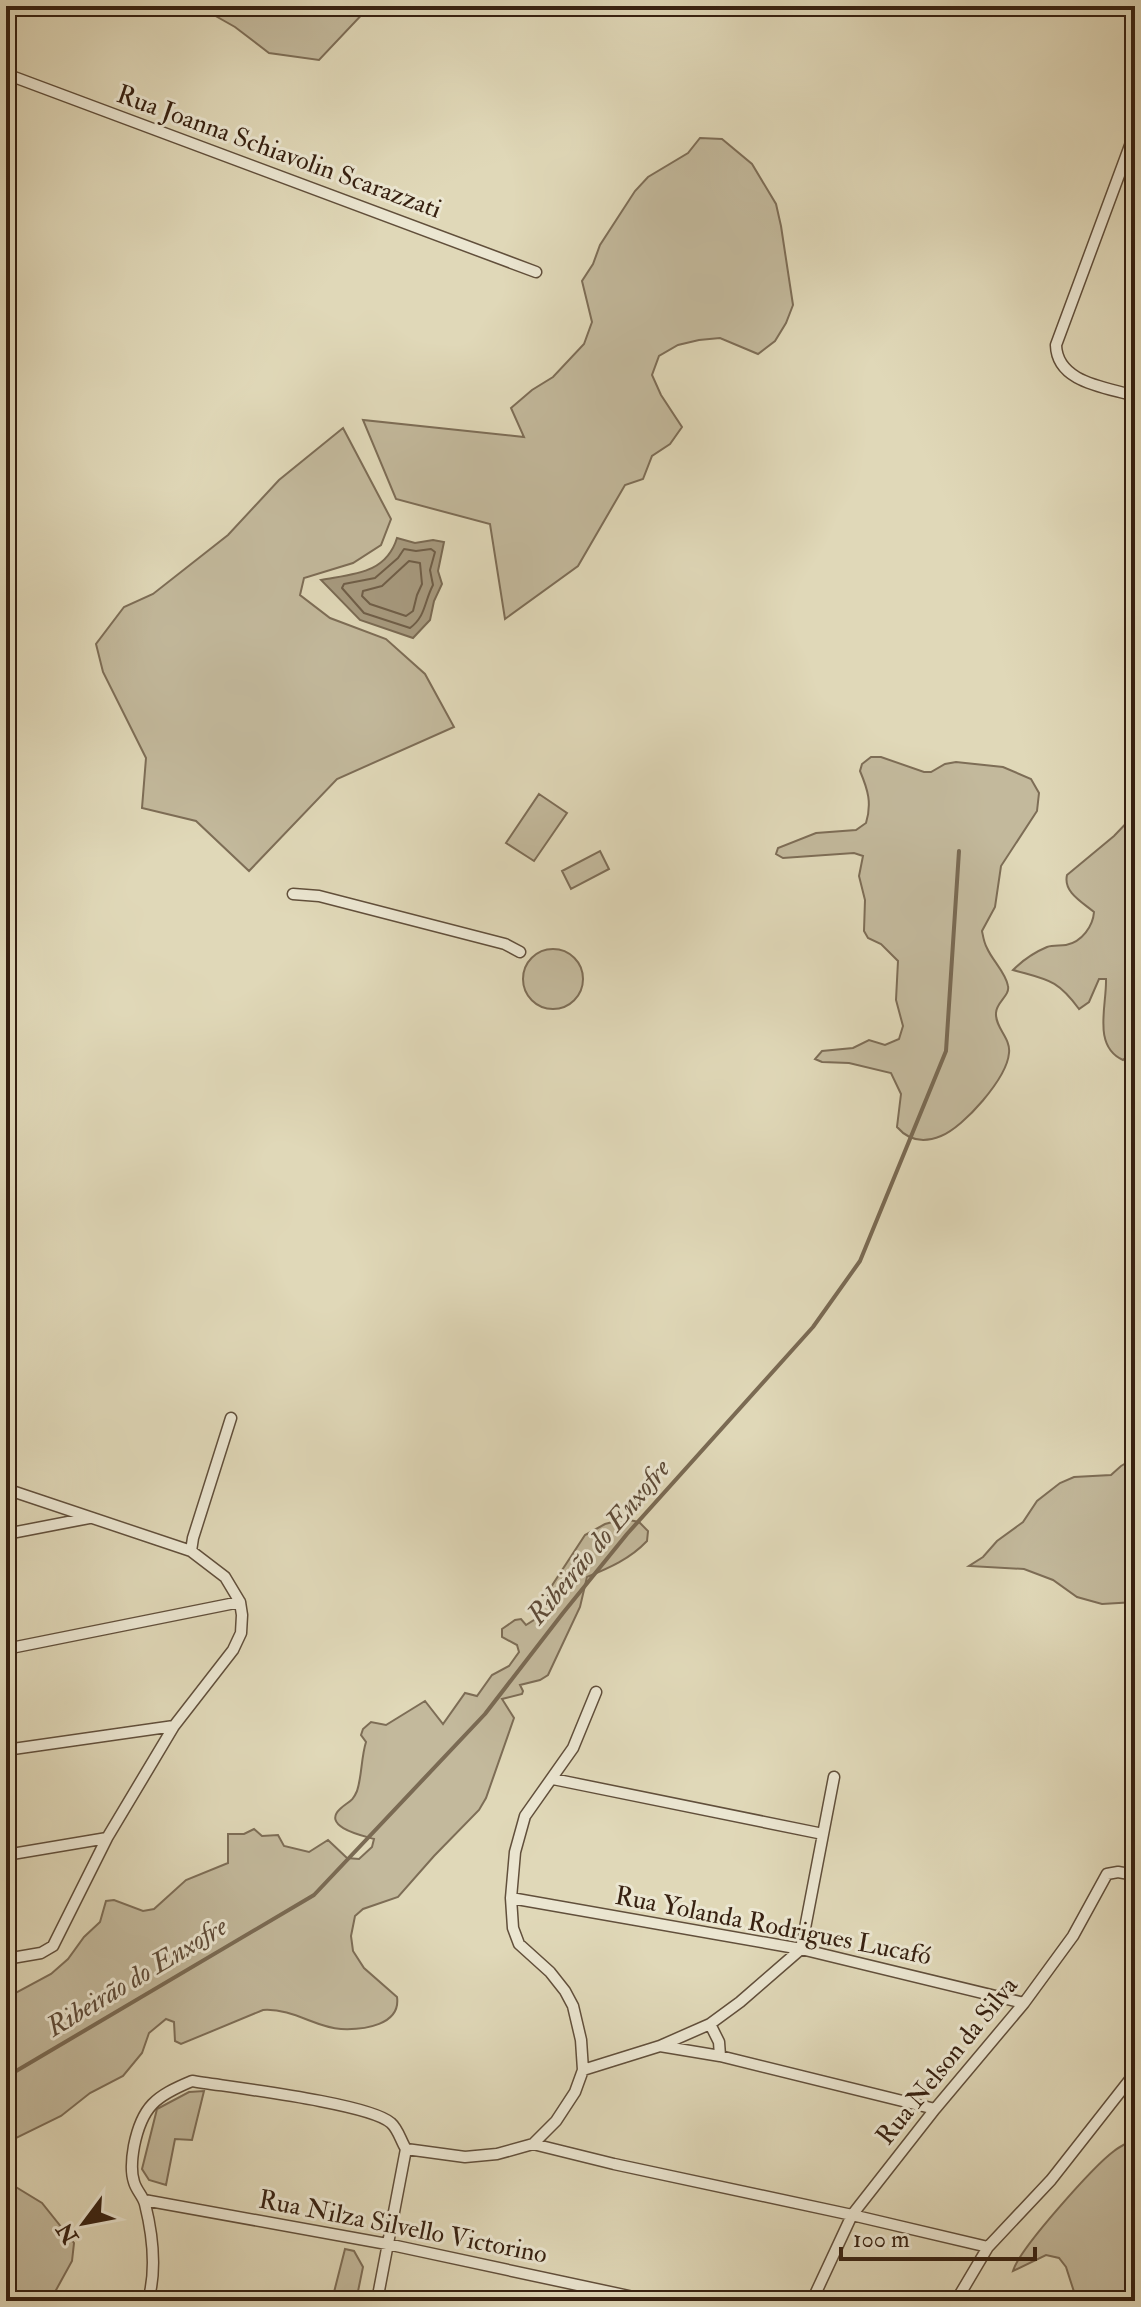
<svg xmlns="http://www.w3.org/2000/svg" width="1141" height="2307" font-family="'IM FELL Double Pica',serif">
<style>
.green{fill:#c3b99c;stroke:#7d6d56;stroke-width:2}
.water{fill:#a79a7f;stroke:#7a6a53;stroke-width:2}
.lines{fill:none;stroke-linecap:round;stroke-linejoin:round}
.shore{stroke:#6f5e48;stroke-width:2}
.stream{stroke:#7a6a53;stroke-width:4}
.minor-casing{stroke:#614f3b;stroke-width:13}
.minor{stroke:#ebe6d1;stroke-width:10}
.labels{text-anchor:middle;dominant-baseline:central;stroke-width:6;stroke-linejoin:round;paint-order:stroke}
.street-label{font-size:26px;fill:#372111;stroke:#ebe6d1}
.water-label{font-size:28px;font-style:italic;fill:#5e4b38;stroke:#ebe6d1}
</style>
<rect width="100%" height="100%" fill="#e0d8b8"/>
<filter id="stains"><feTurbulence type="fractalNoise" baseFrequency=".0025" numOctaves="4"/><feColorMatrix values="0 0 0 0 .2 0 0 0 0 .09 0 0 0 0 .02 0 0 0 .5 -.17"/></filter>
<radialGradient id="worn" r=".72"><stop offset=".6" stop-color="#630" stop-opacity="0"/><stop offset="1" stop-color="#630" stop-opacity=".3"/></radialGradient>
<path class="green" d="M 198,6 L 370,6 L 319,60 L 269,53 L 235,27 Z
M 700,138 L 722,139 L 752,164 L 776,204 L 781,226 L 793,305 L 786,323 L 775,341 L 758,354 L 720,338 L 699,340 L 678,345 L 659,356 L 652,375 L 661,395 L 682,427 L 670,444 L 652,456 L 643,479 L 625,485 L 578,566 L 505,619 L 490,524 L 396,499 L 363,420 L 524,437 L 511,408 L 532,390 L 553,377 L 584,344 L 592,322 L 582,281 L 593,264 L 600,245 L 635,191 L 648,177 L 688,153 Z
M 343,428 L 391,519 L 381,545 L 353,563 L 304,578 L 300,595 L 330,618 L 386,639 L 425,674 L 454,727 L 337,779 L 249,871 L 196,821 L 142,808 L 146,758 L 103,672 L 96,644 L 124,607 L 153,594 L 228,535 L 279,480 Z
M 871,757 L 881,757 L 924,772 L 931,772 L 945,764 L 956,762 L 1003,767 L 1031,779 L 1039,793 L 1037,811 L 1001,866 L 995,907 L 982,931 C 983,936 984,943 987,948 C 992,960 1006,973 1008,986 C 1010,996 996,1002 996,1013 C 995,1028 1011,1038 1009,1053 C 1007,1078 964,1127 941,1136 C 924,1143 909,1141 897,1127 L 901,1094 L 891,1073 L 849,1063 L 822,1062 L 815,1059 L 822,1051 L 853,1048 L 869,1040 L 885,1045 L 899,1039 L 903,1026 L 896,1000 L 898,961 L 881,944 L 868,938 L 864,931 L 865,900 L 859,876 L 863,856 L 854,853 L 783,858 L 776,854 L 778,848 L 816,833 L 856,830 L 866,823 C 872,803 868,790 860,771 L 862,764 Z
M 539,794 L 567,813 L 534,861 L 506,843 Z
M 1135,814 L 1135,1049 L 1123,1060 C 1092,1046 1107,1005 1106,979 L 1099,979 L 1089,1002 L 1079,1009 C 1057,979 1048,980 1013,970 C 1022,961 1035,952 1047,947 C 1053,945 1060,946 1066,945 C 1082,942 1093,926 1094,912 C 1082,902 1063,892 1067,875 L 1114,836 Z
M 600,851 L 609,869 L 571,889 L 562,871 Z
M523 979a30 30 0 1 1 60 0a30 30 0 1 1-60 0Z
M 1135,1458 L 1135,1602 L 1102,1604 L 1077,1597 L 1053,1580 L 1024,1569 L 969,1566 L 983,1557 L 997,1541 L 1023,1522 L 1037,1501 L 1060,1483 L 1074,1477 L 1111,1475 L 1121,1466 Z
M 624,1519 L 639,1522 L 648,1531 L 647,1541 C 630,1559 609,1568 587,1577 L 580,1607 L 548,1675 L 540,1680 L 520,1685 L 523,1691 L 522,1694 L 502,1699 L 514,1718 L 486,1798 L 479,1810 L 434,1856 L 398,1897 L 363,1909 L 355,1916 L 351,1936 L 353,1951 L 364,1968 L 397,1997 C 401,2025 364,2030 341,2029 C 316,2028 293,2008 263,2010 L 181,2044 L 175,2041 L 174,2022 L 166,2019 L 149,2033 L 142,2053 L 123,2076 L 90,2093 L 61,2116 L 6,2143 L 6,1998 L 51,1974 L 68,1959 L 84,1937 L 100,1922 L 106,1901 L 114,1900 L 143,1911 L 154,1909 L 186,1880 L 228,1863 L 228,1834 L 244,1834 L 254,1829 L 262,1836 L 278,1835 L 284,1846 L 309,1852 L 328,1840 L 347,1858 L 359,1859 L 372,1847 L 374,1839 C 364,1836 321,1827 340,1809 C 348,1801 352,1803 357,1791 C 362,1776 361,1758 366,1742 L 361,1735 L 363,1729 L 371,1722 L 386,1725 L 425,1701 L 443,1724 L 465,1693 L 477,1696 L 492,1675 L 509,1666 L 519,1652 L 517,1645 L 502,1637 L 502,1629 L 515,1620 L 521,1619 L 526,1625 L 537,1618 L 551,1587 L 585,1535 L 605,1524 Z
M 204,2091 L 192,2140 L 175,2139 L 166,2185 L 149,2180 L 142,2169 L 157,2109 L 189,2092 Z
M 1131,2141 L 1135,2141 L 1135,2301 L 1077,2301 L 1066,2267 L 1059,2258 L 1046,2255 L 1013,2271 C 1019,2249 1094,2166 1114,2151 C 1119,2147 1125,2144 1131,2141 Z
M 6,2181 L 42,2203 L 74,2243 L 72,2261 L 50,2301 L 6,2301 Z
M 345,2249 L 354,2251 L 363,2267 L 356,2301 L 323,2301 L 332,2300 Z"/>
<path class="water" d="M 397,538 L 415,543 L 433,540 L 444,542 L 438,571 L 442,584 L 434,601 L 430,620 L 413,638 L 360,620 L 321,580 C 353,574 386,574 397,538 Z"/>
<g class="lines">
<path class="shore" d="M 404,549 L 416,551 L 431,549 L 435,552 L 430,570 L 433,585 C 424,602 426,616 410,628 L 364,613 L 342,588 L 344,584 L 375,578 L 398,558 Z
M 409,561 L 420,563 L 422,584 L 417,595 L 413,611 L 406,616 L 370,604 L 362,596 L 363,591 L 382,586 Z"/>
<path class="stream" d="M 6,2077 L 314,1895 L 485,1714 L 563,1613 L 627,1534 L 813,1327 L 860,1261 L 946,1051 L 959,851"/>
<defs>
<path id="minor" d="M 6,74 L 536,272
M 1135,132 L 1056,345 C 1057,383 1106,387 1135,396
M 293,894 L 319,896 L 505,944 L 520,952
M 6,1489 L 191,1551 L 225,1577 L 240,1602 L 242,1615 L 241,1633 L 233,1650 L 174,1726 L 107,1838 L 53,1946 L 41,1953 L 6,1959
M 6,1534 L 89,1518
M 191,1551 L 193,1538 L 231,1418
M 6,1649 L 240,1602
M 6,1750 L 174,1726
M 553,1779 L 823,1834
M 6,1855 L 107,1838
M 511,1898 L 801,1949 L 1024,2003
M 710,2024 L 719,2042 L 720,2056
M 660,2046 L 720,2056 L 935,2109
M 583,2070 L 660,2046 L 710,2024 L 740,2002 L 801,1949 L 834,1777
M 533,2144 L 614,2164 L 852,2215 L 988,2247
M 406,2149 L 465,2157 L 497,2154 L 533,2144 L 556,2121 L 575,2092 L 583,2070 L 581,2040 L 573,2006 L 565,1991 L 550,1972 L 519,1944 L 513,1928 L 511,1898 L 515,1852 L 525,1816 L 573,1748 L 596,1692
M 144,2200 L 387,2244 L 652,2301
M 148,2301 C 157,2269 153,2236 145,2204 C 143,2196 136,2190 134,2182 C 130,2170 132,2157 134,2146 C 142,2106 156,2096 192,2081 C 228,2087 369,2103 391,2123 C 398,2129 401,2141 406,2149
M 377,2301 L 406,2149
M 812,2301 L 852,2215 L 935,2109 L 1024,2003 L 1073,1936 L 1107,1874 L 1118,1872 L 1135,1875
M 956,2301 L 988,2247 L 1051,2180 L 1135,2073"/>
</defs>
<use href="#minor" class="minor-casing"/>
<use href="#minor" class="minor"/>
</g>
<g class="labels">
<g class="street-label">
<text transform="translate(279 152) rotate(20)">Rua Joanna Schiavolin Scarazzati</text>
<text transform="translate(773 1926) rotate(11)">Rua Yolanda Rodrigues Lucafó</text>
<text transform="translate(947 2061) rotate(-51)">Rua Nelson da Silva</text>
<text transform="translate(403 2227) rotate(11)">Rua Nilza Silvello Victorino</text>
</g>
<g class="water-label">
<text transform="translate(599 1542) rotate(-50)">Ribeirão do Enxofre</text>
<text transform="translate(137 1977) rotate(-31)">Ribeirão do Enxofre</text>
</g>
</g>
<rect width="1141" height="2307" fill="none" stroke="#e0d8b8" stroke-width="32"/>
<rect x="8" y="8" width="1125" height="2291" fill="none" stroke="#372111" stroke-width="4"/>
<rect x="16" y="16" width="1109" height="2275" fill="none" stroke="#372111" stroke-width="2"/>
<g transform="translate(84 2223) rotate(238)" stroke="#ebe6d1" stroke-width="6" paint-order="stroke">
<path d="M0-6L14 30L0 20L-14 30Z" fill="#372111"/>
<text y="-12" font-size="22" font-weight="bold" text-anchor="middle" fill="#372111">N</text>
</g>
<path d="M841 2247v12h194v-12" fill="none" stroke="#372111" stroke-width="4"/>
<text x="853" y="2247" font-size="24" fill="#372111" stroke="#ebe6d1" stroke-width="6" paint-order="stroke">100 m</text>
<rect width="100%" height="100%" filter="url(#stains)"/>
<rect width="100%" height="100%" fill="url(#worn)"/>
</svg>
